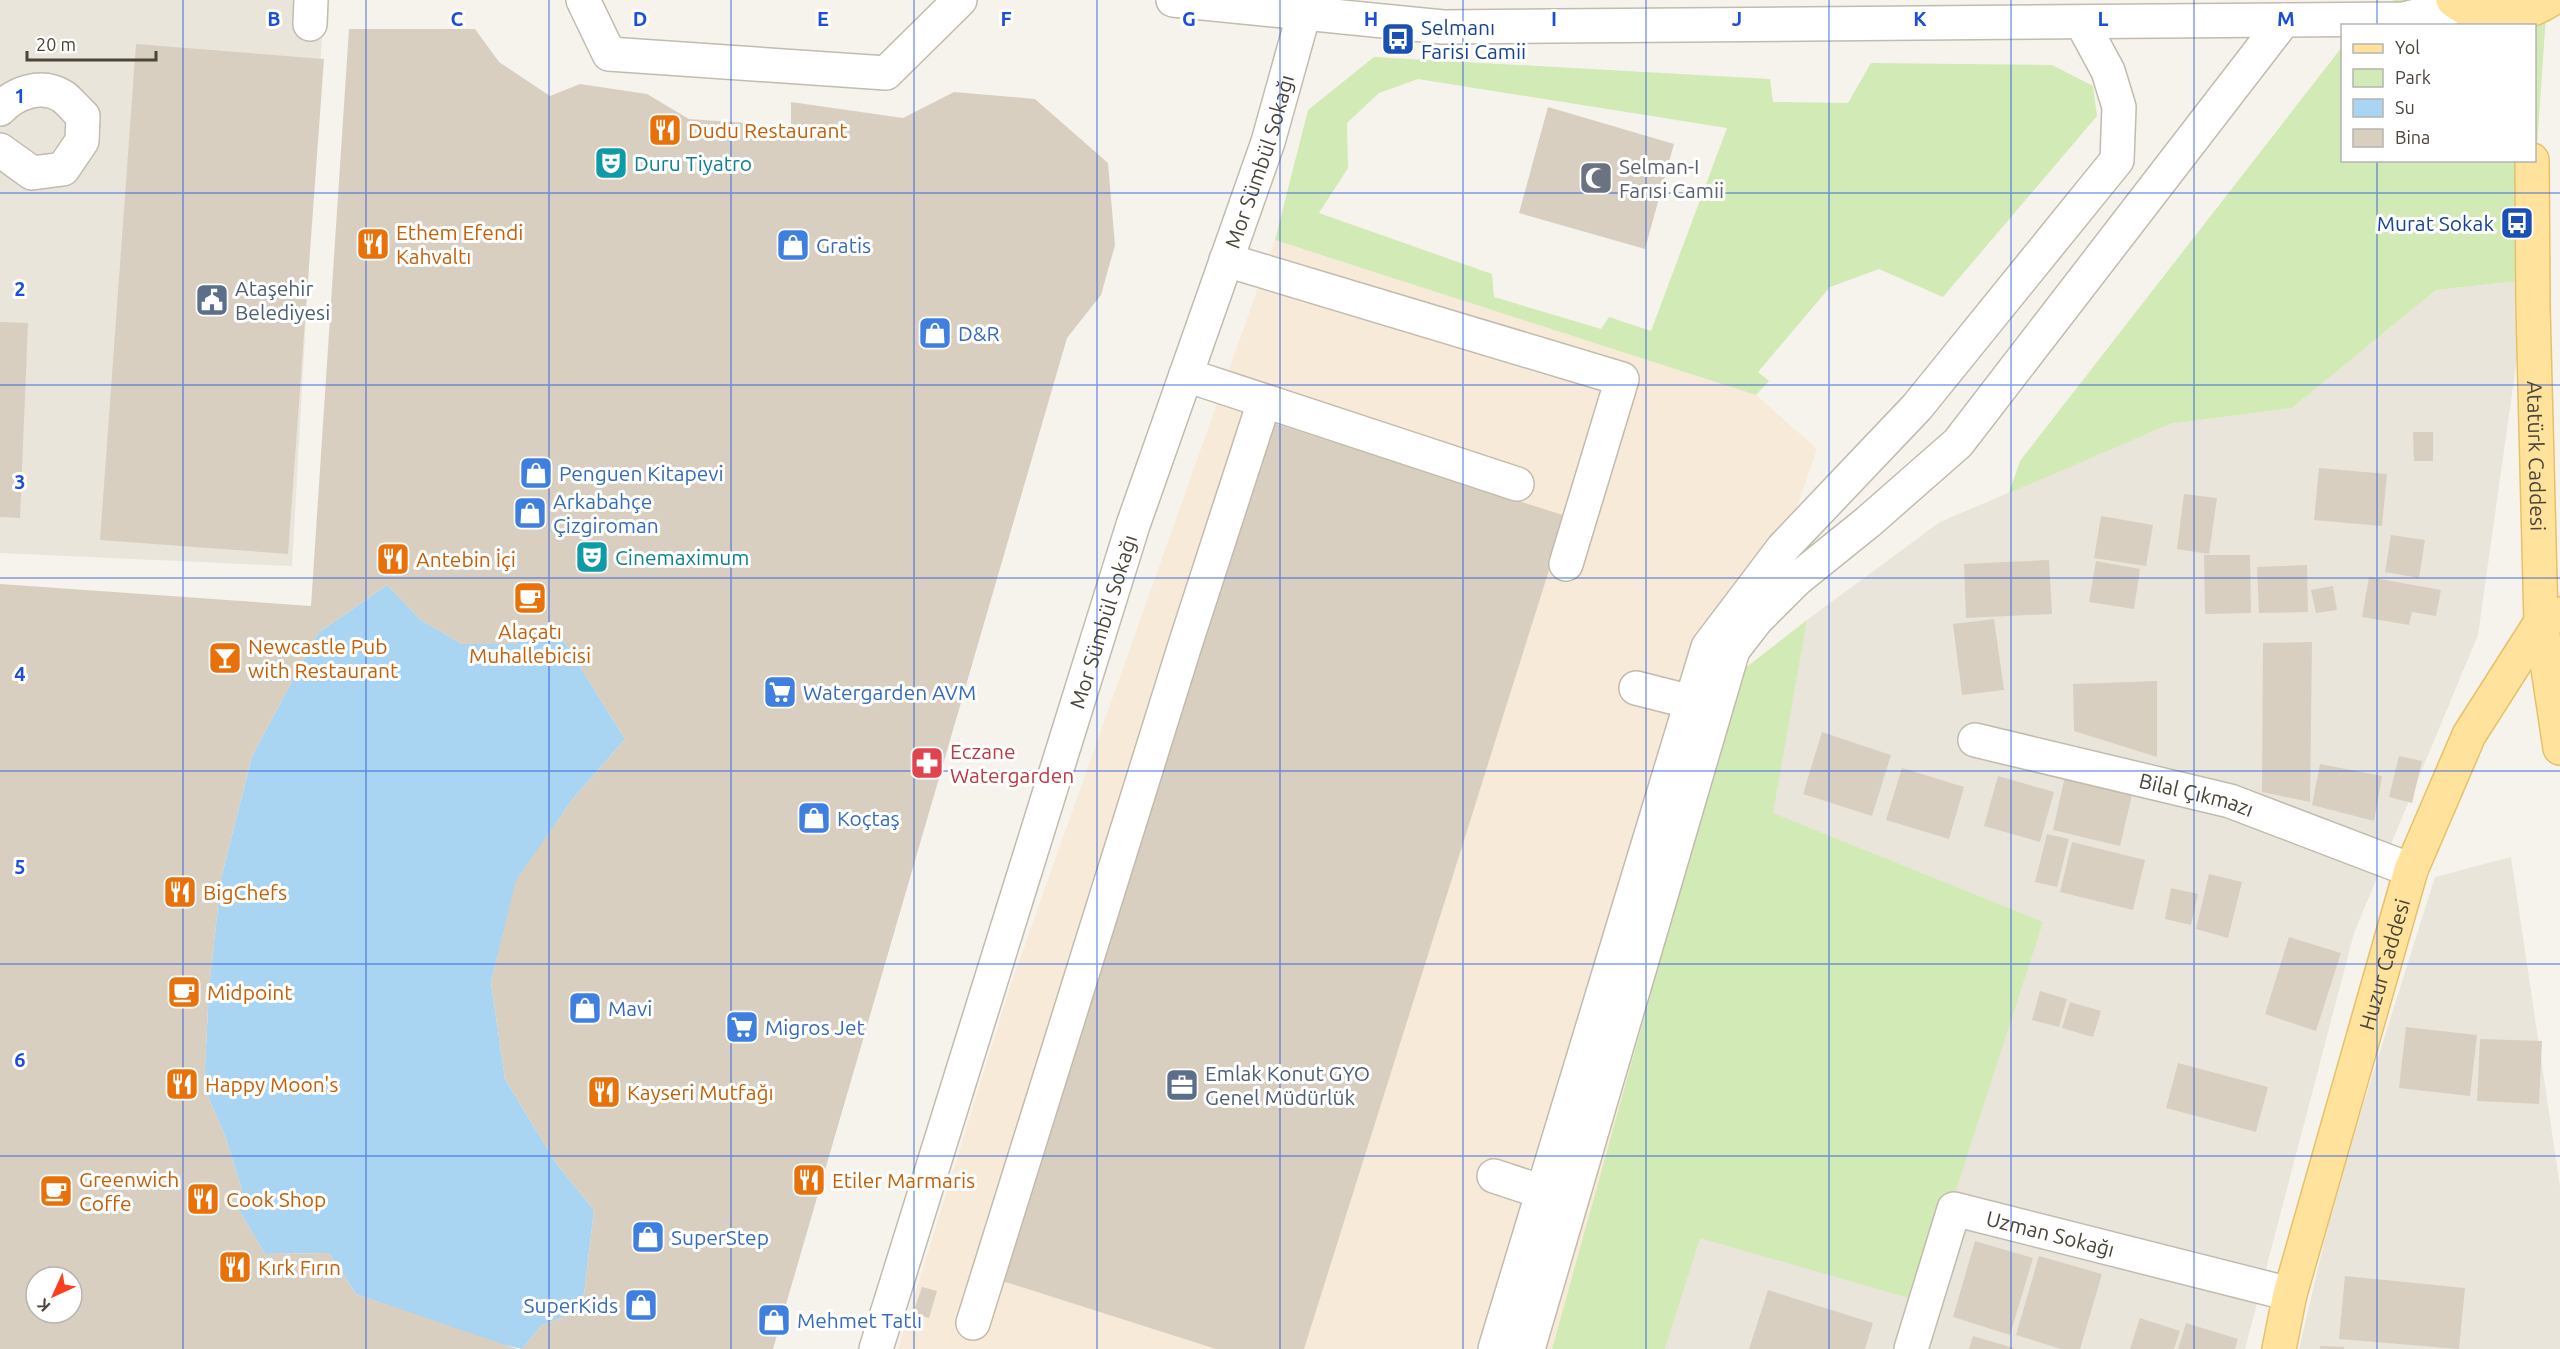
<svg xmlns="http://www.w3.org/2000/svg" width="2560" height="1349" font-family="Ubuntu,sans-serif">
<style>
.residential{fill:#eae5da}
.commercial{fill:#f7ead8}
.green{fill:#d2eab5;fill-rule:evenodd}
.water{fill:#a9d4f2}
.building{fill:#d8cfc1;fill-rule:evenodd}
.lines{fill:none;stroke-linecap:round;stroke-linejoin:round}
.minor-casing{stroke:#c2bbae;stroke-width:36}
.major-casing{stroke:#e6c16a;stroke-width:36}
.minor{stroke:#fff;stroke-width:33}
.major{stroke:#ffe39c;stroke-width:33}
.grid{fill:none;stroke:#1d4ed8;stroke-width:1.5;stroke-opacity:0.55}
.labels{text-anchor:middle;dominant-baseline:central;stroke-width:6;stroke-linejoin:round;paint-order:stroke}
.transit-label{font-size:21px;fill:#164399;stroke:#fff;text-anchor:start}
.food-label{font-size:21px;fill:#c56008;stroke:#fff;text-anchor:start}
.street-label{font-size:21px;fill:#4b4439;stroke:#fff}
.culture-label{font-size:21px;fill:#0d838f;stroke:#fff;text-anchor:start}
.worship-label{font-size:21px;fill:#5b616d;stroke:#fff;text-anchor:start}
.shop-label{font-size:21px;fill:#366cbe;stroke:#fff;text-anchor:start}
.service-label{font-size:21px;fill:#4e5e75;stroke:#fff;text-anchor:start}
.health-label{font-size:21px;fill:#be3a42;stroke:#fff;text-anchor:start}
.grid-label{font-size:20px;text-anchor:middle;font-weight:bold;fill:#1d4ed8;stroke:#fff;stroke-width:6;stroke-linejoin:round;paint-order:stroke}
</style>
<rect width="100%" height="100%" fill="#f6f3ec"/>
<path class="residential" d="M 0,0 L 324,0 L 292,566 L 0,553 Z
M 2528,280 L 2478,635 L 2354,933 L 2245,1349 L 1665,1349 L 1699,1238 L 2043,922 L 1772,813 L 1807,620 L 1940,522 L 2170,424 L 2292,408 L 2436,290 Z
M 2511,857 L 2560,1186 L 2560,1349 L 2299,1349 L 2336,1191 L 2435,877 Z"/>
<path class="commercial" d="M 1275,240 L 1756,395 L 1817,449 L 1740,672 L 1552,1349 L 898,1349 L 1011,984 Z"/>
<path class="green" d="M 2394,0 L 2547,0 L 2528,280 L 2436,290 L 2292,408 L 2170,424 L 2009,493 L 2020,461 L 2342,47 L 2342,160 L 2534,160 L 2534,26 L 2359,25 L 2367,15 Z
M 1374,57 L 1770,79 L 1773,102 L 1848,103 L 1871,63 L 2052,65 L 2093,86 L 2097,116 L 1943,297 L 1879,269 L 1830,287 L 1758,372 L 1769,381 L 1756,395 L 1275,240 L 1308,110 ZM 1418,79 L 1727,128 L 1651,331 L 1609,317 L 1601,329 L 1494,297 L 1492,274 L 1319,213 L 1348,168 L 1347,123 L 1379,93 Z
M 1807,620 L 1773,813 L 2043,922 L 1920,1301 L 1700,1238 L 1665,1349 L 1552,1349 L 1740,672 Z"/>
<path class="water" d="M 387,585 L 421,620 L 462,644 L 514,644 L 554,625 L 625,739 L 572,800 L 517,880 L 491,982 L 505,1079 L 556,1163 L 594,1210 L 584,1294 L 577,1312 L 542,1325 L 522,1349 L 496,1343 L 356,1294 L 329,1253 L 265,1254 L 235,1203 L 242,1190 L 225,1136 L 204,1087 L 209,989 L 221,879 L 252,756 L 318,633 Z"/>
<path class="building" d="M 349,29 L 475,29 L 499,62 L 550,96 L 580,84 L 647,94 L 689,119 L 747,123 L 791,136 L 791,102 L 903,118 L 954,92 L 1035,99 L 1108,163 L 1115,245 L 1101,295 L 1067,338 L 773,1349 L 522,1349 L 542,1325 L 577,1312 L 584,1294 L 594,1210 L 556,1163 L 505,1079 L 491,982 L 516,880 L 572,800 L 625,739 L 554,625 L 514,644 L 462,644 L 421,620 L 387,585 L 318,633 L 252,756 L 221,879 L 209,989 L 204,1087 L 225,1136 L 242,1190 L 235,1203 L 265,1254 L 329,1253 L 356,1294 L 517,1349 L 0,1349 L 0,584 L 311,606 ZM 36,1277 L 72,1277 L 72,1313 L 36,1313 Z
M 136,44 L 324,59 L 288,554 L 100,540 Z
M 1548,107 L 1674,144 L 1645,249 L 1519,213 Z
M 0,322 L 28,323 L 20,518 L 0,517 Z
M 1264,420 L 1566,516 L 1304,1349 L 1216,1349 L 993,1278 Z
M 2413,432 L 2433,432 L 2433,461 L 2414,461 Z
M 2319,468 L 2387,474 L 2382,526 L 2314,520 Z
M 2184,494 L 2217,498 L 2209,554 L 2177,549 Z
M 2101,516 L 2153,525 L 2146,566 L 2094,558 Z
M 2391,535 L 2425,540 L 2419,578 L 2385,572 Z
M 2204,555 L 2250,555 L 2251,613 L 2205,614 Z
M 2049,560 L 2052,614 L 1966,618 L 1964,564 Z
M 2096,561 L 2140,569 L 2134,609 L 2089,602 Z
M 2307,565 L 2308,612 L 2259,613 L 2257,567 Z
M 2369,577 L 2441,590 L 2436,616 L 2412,612 L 2409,625 L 2362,617 Z
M 2333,586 L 2337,610 L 2316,613 L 2311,590 Z
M 1994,619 L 2004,690 L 1962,695 L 1953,624 Z
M 2312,642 L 2310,802 L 2262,792 L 2263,643 Z
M 2157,681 L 2157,757 L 2074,731 L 2073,684 Z
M 1822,732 L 1891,755 L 1872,816 L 1803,794 Z
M 2399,756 L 2422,761 L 2412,803 L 2389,797 Z
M 2320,764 L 2382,776 L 2374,821 L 2312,805 Z
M 2067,767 L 2135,782 L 2120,846 L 2053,830 Z
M 1902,768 L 1964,787 L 1949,839 L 1886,820 Z
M 1998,776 L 2054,792 L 2040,842 L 1984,826 Z
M 2047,834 L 2069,839 L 2057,887 L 2035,882 Z
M 2072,842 L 2145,860 L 2133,910 L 2060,892 Z
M 2209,874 L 2242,882 L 2228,938 L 2196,929 Z
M 2171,888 L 2198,894 L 2191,925 L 2165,919 Z
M 2289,937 L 2341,953 L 2316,1031 L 2265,1014 Z
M 2040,991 L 2067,999 L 2059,1027 L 2032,1020 Z
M 2070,1002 L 2101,1011 L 2093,1037 L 2062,1028 Z
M 2406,1027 L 2477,1035 L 2470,1096 L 2399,1088 Z
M 2480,1039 L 2542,1041 L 2539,1104 L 2477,1101 Z
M 2178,1063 L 2268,1087 L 2256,1132 L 2166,1108 Z
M 1975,1241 L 2033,1258 L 2010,1335 L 1953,1317 Z
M 2039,1256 L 2102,1274 L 2080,1349 L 2061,1349 L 2016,1335 Z
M 2345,1276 L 2465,1288 L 2459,1349 L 2339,1339 Z
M 922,1287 L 937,1291 L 929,1318 L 913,1313 Z
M 1768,1290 L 1873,1323 L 1865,1349 L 1749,1349 Z
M 2140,1318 L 2180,1331 L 2174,1349 L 2130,1349 Z
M 2186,1323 L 2238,1339 L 2235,1349 L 2178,1349 Z
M 1973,1336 L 2014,1348 L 2014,1349 L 1969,1349 Z
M 2320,1346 L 2344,1347 L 2344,1349 L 2320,1349 Z"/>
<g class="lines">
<defs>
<g id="minor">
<path d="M 583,0 L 609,54 L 886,73 L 960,0"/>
<path d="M 1173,0 L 1443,27 L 2403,19 L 2460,6"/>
<path d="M 310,24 L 311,0"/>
<path d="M 0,109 C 15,93 41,83 62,96 C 69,100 76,110 83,116 L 82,141 L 63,169 L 32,173 L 0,150"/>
<path d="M 1226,260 L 1622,379 L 1566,564"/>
<path d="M 1186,375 L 1517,484"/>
<path d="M 1636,688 L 1711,707"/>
<path id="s1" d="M 1975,740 L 2230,801 L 2411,870"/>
<path d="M 1494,1176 L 1564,1199"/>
<path d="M 973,1323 L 1185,645 L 1264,402"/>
<path id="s2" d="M 876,1349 L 1133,525 L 1268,142 L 1304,13 L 1305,0"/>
<path d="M 1495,1349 L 1708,647 L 1783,548 L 1917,407 L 2117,160 L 2119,107 L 2108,71 L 2082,23"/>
<path d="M 1528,1349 L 1733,650 L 1757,619 L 1796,580 L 1868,522 L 1958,443 L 2284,20"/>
<path id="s3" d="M 1911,1349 L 1954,1209 L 2290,1294"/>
</g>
<g id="major">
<path d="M 2453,0 C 2482,23 2520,19 2550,0"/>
<path id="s4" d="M 2532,160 L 2533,307 L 2541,622 L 2560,748"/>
<path id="s5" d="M 2279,1349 L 2290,1294 L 2411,870 L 2469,735 L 2541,622 L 2560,614"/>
</g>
</defs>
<use href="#minor" class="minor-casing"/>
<use href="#major" class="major-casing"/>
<use href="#minor" class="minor"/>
<use href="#major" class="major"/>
</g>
<path class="grid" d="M 183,0 L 183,1349M 366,0 L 366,1349M 549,0 L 549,1349M 731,0 L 731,1349M 914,0 L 914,1349M 1097,0 L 1097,1349M 1280,0 L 1280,1349M 1463,0 L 1463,1349M 1646,0 L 1646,1349M 1829,0 L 1829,1349M 2011,0 L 2011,1349M 2194,0 L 2194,1349M 2377,0 L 2377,26M 2377,160 L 2377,1349M 0,193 L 2560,193M 0,385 L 2560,385M 0,578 L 2560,578M 0,771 L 2560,771M 0,964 L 2560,964M 0,1156 L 2560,1156"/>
<defs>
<symbol id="bus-square" viewBox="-11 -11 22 22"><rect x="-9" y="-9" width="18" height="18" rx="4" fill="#1a4fb4" stroke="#fff"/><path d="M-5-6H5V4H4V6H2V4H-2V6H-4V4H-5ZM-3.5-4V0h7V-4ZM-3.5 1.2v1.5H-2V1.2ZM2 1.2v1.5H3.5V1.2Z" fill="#fff"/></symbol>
<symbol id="restaurant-square" viewBox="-11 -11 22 22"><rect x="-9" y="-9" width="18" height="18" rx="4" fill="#e8710a" stroke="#fff"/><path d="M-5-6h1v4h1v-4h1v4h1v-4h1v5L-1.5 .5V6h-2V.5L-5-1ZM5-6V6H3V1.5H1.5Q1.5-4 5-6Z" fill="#fff"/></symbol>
<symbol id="theatre-square" viewBox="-11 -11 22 22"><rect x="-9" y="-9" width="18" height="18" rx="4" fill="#0f9aa8" stroke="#fff"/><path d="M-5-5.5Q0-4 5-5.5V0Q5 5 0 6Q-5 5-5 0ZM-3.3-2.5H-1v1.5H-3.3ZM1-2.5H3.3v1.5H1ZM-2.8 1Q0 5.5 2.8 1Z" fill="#fff"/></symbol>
<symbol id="mosque-square" viewBox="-11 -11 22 22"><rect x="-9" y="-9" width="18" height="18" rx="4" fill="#6b7280" stroke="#fff"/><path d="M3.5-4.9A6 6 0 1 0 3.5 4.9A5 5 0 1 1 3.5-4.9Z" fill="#fff"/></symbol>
<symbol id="shop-square" viewBox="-11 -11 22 22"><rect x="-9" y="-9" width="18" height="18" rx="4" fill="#3f7fe0" stroke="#fff"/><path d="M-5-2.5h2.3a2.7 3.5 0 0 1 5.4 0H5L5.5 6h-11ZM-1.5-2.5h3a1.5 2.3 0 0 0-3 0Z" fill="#fff"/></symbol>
<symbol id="civic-square" viewBox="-11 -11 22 22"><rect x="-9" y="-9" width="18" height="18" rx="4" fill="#5c6f8a" stroke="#fff"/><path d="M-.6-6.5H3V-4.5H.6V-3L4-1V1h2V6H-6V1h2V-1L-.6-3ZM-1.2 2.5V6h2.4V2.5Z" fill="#fff"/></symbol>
<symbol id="cafe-square" viewBox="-11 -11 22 22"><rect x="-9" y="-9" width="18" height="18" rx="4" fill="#e8710a" stroke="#fff"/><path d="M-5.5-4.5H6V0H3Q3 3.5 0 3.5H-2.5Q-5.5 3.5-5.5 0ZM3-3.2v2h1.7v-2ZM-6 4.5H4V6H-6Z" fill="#fff"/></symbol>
<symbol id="bar-square" viewBox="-11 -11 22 22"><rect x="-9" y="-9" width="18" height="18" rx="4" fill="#e8710a" stroke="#fff"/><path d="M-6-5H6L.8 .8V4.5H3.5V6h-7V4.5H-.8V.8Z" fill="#fff"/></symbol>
<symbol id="supermarket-square" viewBox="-11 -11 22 22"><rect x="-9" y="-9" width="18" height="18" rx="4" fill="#3f7fe0" stroke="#fff"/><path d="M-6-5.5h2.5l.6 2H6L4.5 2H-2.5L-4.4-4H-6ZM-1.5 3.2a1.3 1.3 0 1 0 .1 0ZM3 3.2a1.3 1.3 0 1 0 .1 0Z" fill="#fff"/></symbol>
<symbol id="pharmacy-square" viewBox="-11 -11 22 22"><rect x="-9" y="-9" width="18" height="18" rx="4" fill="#e0444e" stroke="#fff"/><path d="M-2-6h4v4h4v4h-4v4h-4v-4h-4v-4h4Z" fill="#fff"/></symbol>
<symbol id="office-square" viewBox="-11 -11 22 22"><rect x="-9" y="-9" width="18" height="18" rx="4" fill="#5c6f8a" stroke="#fff"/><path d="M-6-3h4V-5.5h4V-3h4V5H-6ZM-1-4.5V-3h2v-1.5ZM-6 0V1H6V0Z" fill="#fff"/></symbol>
</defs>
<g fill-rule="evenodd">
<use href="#bus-square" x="1379" y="20" width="38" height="38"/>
<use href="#restaurant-square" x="646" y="111" width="38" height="38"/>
<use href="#theatre-square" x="592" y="144" width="38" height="38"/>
<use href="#mosque-square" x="1577" y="159" width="38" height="38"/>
<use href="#bus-square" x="2498" y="204" width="38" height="38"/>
<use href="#restaurant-square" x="354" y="225" width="38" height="38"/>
<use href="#shop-square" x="774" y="226" width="38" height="38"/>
<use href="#civic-square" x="193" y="281" width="38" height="38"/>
<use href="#shop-square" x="916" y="314" width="38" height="38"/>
<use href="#shop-square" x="517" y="454" width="38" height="38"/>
<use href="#shop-square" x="511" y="494" width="38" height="38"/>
<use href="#theatre-square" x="573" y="538" width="38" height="38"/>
<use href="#restaurant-square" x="374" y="540" width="38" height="38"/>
<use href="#cafe-square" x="511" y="579" width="38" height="38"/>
<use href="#bar-square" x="206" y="639" width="38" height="38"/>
<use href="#supermarket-square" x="761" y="673" width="38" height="38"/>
<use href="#pharmacy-square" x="908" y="744" width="38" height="38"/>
<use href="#shop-square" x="795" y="799" width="38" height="38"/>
<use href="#restaurant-square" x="161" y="873" width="38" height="38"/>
<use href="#cafe-square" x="165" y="973" width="38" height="38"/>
<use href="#shop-square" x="566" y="989" width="38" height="38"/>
<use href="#supermarket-square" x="723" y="1008" width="38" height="38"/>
<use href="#restaurant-square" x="163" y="1065" width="38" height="38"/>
<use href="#office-square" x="1163" y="1066" width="38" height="38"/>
<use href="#restaurant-square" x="585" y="1073" width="38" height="38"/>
<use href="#restaurant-square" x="790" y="1161" width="38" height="38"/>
<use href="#cafe-square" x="37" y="1172" width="38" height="38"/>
<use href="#restaurant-square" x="184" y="1180" width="38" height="38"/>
<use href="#shop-square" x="629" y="1218" width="38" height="38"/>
<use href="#restaurant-square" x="216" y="1248" width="38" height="38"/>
<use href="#shop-square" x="622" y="1286" width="38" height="38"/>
<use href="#shop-square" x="755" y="1301" width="38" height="38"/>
</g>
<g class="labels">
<g class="transit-label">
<text x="1421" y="27">Selmanı<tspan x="1421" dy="24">Farisi Camii</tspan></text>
<text x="2494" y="223" text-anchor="end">Murat Sokak</text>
</g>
<g class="food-label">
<text x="688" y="130">Dudu Restaurant</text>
<text x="396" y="232">Ethem Efendi<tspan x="396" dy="24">Kahvaltı</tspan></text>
<text x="416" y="559">Antebin İçi</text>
<text x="530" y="631" text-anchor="middle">Alaçatı<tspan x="530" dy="24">Muhallebicisi</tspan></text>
<text x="248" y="646">Newcastle Pub<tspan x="248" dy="24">with Restaurant</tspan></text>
<text x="203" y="892">BigChefs</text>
<text x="207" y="992">Midpoint</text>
<text x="205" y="1084">Happy Moon's</text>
<text x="627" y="1092">Kayseri Mutfağı</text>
<text x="79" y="1179">Greenwich<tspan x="79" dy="24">Coffe</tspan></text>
<text x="832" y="1180">Etiler Marmaris</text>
<text x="226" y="1199">Cook Shop</text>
<text x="258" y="1267">Kırk Fırın</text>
</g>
<g class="street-label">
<text stroke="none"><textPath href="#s2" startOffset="1248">Mor Sümbül Sokağı</textPath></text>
<text stroke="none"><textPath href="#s4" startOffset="296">Atatürk Caddesi</textPath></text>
<text stroke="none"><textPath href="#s2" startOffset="762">Mor Sümbül Sokağı</textPath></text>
<text stroke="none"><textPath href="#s1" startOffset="228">Bilal Çıkmazı</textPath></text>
<text stroke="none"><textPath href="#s5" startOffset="399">Huzur Caddesi</textPath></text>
<text stroke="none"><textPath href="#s3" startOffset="246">Uzman Sokağı</textPath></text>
</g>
<g class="culture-label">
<text x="634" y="163">Duru Tiyatro</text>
<text x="615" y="557">Cinemaximum</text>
</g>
<g class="worship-label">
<text x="1619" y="166">Selman-I<tspan x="1619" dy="24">Farısi Camii</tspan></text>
</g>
<g class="shop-label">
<text x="816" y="245">Gratis</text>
<text x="958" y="333">D&amp;R</text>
<text x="559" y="473">Penguen Kitapevi</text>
<text x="553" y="501">Arkabahçe<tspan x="553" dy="24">Çizgiroman</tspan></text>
<text x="803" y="692">Watergarden AVM</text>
<text x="837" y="818">Koçtaş</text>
<text x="608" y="1008">Mavi</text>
<text x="765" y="1027">Migros Jet</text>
<text x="671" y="1237">SuperStep</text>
<text x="618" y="1305" text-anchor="end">SuperKids</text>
<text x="797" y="1320">Mehmet Tatlı</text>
</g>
<g class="service-label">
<text x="235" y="288">Ataşehir<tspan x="235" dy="24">Belediyesi</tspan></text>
<text x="1205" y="1073">Emlak Konut GYO<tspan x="1205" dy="24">Genel Müdürlük</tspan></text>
</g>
<g class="health-label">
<text x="950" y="751">Eczane<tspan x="950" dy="24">Watergarden</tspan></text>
</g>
</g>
<g class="grid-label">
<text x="274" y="26">B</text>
<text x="457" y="26">C</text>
<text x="640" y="26">D</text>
<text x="823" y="26">E</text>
<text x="1006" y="26">F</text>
<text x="1189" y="26">G</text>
<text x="1371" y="26">H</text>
<text x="1554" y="26">I</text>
<text x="1737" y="26">J</text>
<text x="1920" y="26">K</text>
<text x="2103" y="26">L</text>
<text x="2286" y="26">M</text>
<text x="20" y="103">1</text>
<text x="20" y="296">2</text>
<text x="20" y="489">3</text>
<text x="20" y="681">4</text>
<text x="20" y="874">5</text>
<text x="20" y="1067">6</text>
</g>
<rect x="2341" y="24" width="195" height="138" fill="#ffffff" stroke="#b7b4b0" stroke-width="1.5"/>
<rect x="2353" y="44" width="30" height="9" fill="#ffe39c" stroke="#b7b4b0" stroke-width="1.5"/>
<text x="2395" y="54" font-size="18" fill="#4b4439">Yol</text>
<rect x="2353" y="69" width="30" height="18" fill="#d2eab5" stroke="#b7b4b0" stroke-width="1.5"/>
<text x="2395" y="84" font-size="18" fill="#4b4439">Park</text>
<rect x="2353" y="99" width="30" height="18" fill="#a9d4f2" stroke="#b7b4b0" stroke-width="1.5"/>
<text x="2395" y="114" font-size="18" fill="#4b4439">Su</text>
<rect x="2353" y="129" width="30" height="18" fill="#d8cfc1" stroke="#b7b4b0" stroke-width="1.5"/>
<text x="2395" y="144" font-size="18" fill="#4b4439">Bina</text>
<g transform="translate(54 1295) rotate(225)"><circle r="28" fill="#ffffff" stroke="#b7b4b0" stroke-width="1.5"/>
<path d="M0-4.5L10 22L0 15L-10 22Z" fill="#fc3f1d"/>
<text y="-9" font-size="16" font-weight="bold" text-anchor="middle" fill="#4b4439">K</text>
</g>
<path d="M27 51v9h129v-9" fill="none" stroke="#4b4439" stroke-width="3"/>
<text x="36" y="51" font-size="18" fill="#4b4439" stroke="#ffffff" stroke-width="4.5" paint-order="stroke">20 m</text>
</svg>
